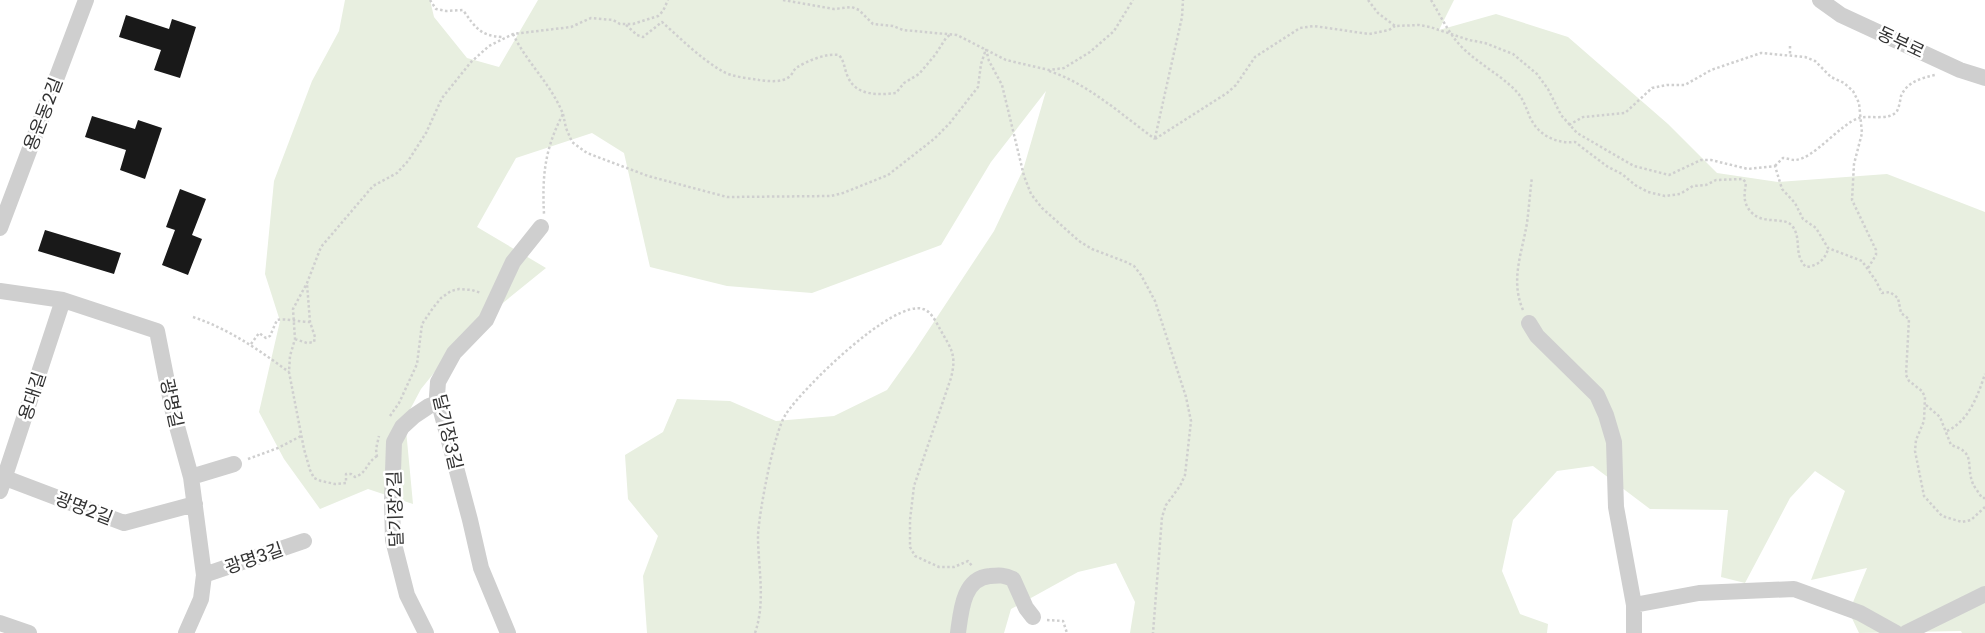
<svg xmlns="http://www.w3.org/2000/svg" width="1985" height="633" font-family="Poppins,'Noto Sans KR',sans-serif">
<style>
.green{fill:#e8efe0}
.building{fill:#191919}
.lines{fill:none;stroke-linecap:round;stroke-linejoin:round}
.path{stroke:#cfcfcf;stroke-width:2.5;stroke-dasharray:2.5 2.5;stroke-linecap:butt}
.minor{stroke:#cfcfcf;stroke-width:16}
.labels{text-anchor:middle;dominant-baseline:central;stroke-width:5;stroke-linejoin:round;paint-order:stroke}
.street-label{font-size:18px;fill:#323232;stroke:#fff}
</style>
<rect width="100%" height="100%" fill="#fff"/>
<path class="green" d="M 345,0 L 430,0 L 434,17 L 467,58 L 499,67 L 538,0 L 1454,0 L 1439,30 L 1496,14 L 1568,37 L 1668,124 L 1717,173 L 1778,182 L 1887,174 L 1985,212 L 1985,633 L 1962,633 L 1961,631 L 1859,633 L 1849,612 L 1867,568 L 1811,580 L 1845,491 L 1815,471 L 1790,498 L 1745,583 L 1721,577 L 1728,510 L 1650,509 L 1593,466 L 1557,471 L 1513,520 L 1502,571 L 1520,614 L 1548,624 L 1547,633 L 1130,633 L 1135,602 L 1116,563 L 1078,572 L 1011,609 L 1004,633 L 647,633 L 643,576 L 658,536 L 628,499 L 625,455 L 663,432 L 677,399 L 730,401 L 776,421 L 834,416 L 887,390 L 914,352 L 994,231 L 1023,170 L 1046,91 L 991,162 L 941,245 L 812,293 L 727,286 L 650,267 L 624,153 L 592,133 L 516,158 L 477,227 L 546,268 L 467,332 L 421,389 L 405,419 L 413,504 L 368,489 L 320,509 L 284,459 L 259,412 L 280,321 L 265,274 L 274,181 L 312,81 L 339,31 Z"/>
<path class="building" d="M 126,15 L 169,29 L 172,19 L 196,27 L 180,78 L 154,70 L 161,50 L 119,37 Z
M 92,116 L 135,129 L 138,120 L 162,128 L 145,179 L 120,170 L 126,150 L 85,137 Z
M 180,189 L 206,199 L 192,235 L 202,239 L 188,275 L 162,265 L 175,230 L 166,227 Z
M 45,230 L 121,253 L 114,274 L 38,251 Z"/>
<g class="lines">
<path class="path" d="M 430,0 L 436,9 L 446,11 L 463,10 C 475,27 480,36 502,37
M 783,0 L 834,9 L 852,7 L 859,10 L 873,24 L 893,26 L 903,30 L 957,35 L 1006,60 L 1049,70 L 1064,68 L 1090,52 L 1114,31 L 1133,0
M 1368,0 L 1378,13 L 1395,26 L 1419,25 L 1430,27 L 1469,40 L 1485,43 L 1513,54 L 1537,74 L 1548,89 L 1561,115 L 1577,133 L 1634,166 L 1669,175 L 1701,160 L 1711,160 L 1748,169 L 1775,166 L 1782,189 L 1795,203 L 1803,219 L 1816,228 L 1828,248 L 1862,261 L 1876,281 L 1882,293 L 1890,292 L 1898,298 L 1901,313 L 1909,319 L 1906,375 L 1909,381 L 1922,391 L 1925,397 L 1924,421 L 1916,440 L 1915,451 L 1924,496 L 1942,516 L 1962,522 L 1971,520 L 1985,507
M 1431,0 C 1442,18 1450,37 1466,51 C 1482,66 1502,76 1517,92 C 1523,99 1526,107 1529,115 C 1537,135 1556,144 1575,142 L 1608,167 L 1622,174 L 1635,185 L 1648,192 L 1665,196 L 1680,194 L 1693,186 L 1706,185 L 1716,180 L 1743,179 L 1746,183 C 1744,195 1743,203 1751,212 C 1764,226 1785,215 1793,227 C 1802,240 1793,254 1806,267 C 1817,266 1825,260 1828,249
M 626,25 L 637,35 L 643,37 L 662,22 C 680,38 701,59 722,71 C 732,77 747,78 759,80 C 768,81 781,83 789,77 C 792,75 793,71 796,68 C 807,61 826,53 839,55 C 845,62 844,69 848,77 C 856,96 878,95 896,93 L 904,83 L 919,74 L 935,55 L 946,38 L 951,34
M 513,34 C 527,63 551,84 563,114 C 545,148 542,175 544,214
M 1790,46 L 1790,55
M 986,49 L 989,61 L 1002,85 L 1024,176 L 1031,194 L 1042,208 L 1079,241 L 1092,249 L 1126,262 L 1134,266 L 1141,275 L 1155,301 L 1186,397 L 1191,421 L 1185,475 L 1180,486 L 1166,505 L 1162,517 L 1153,633
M 1049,71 C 1087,83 1122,115 1155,139
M 563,114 L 566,128 L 572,142 L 587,153 L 648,176 L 727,197 L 831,196 L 843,193 L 888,175 L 934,139 L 949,124 L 978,87 L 981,64 L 986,49
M 1569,125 L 1583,117 L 1625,113 L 1652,88 L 1667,85 L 1685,85 L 1711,70 L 1761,53 L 1805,57 L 1815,61 L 1831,77 L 1844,83 L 1853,91 L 1859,103 L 1862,133 L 1854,164 L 1852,200 L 1876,250 L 1876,255 L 1868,268
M 1155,138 L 1182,17 L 1183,0
M 1155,139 L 1227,93 L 1236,85 L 1255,57 L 1300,28 L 1314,26 L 1369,34 L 1389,30 L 1395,26
M 1775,166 L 1783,158 C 1787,158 1791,160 1795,160 C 1814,159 1840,124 1859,118 C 1869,115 1890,121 1897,111 C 1899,108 1900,101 1901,96 C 1907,82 1921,78 1935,75
M 1523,310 C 1510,280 1522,253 1527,223 C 1529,208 1530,192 1532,177
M 193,317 C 229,329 259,350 289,372
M 295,339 L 307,343 L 314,342 L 315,337 L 310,322 L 307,284
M 251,344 L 259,333 L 266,338 L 270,336 L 277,320 C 285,318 300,322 310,322
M 1926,405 L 1940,417 L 1951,445 C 1977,453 1965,464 1973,484 C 1975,488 1979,493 1982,498 L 1985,498
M 390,416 L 399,403 L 417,364 L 422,324 L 433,308 L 441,298 L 451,291 L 459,289 L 472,290 L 481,293
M 1947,431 C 1969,421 1978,395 1985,374
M 377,456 C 366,463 367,473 355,477 L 351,474 L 346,474 L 346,483 L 335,484 L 321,481 L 314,478 L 310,470 L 304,449 L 289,372 L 290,356 L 295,339 L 293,309 L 307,283 L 321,247 L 373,186 L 397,173 L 408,161 L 426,133 L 442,98 L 471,62 L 489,46 L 513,34 L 571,27 L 591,18 L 613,20 L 620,24 L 633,24 L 658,16 L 663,11 L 668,0
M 377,457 L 376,449 L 379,436
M 248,459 L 278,448 L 301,436
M 1047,620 L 1063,621 L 1067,633
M 755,633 C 766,601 758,569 758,535 C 759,513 774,431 786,414 C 802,389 893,299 923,309 C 931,311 936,322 940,329 C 951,349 957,354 951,378 L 914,486 L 910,520 L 910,547 L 915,556 L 939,567 L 954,567 L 968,561 L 972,566"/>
<path class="minor" d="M 1820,0 L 1841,15 L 1960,70 L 1985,78
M 0,228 L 86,0
M 0,291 L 63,300 L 157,331 L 173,412 L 191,477 L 204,575 L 201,599 L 186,633
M 1529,323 L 1537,336 L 1597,395 L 1606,415 L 1614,442 L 1616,507 L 1634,605 L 1634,633
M 0,476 L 124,523 L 195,504
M 191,477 L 234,464
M 0,491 L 63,300
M 204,575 L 304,541
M 1634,605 L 1699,593 L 1794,589 L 1860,613 L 1896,633
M 0,623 L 29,633
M 426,633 L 407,595 L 393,540 L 392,501 L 394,442 L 402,427 L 414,416 L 429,406 L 440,402
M 508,633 L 481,568 L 470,520 L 437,396 L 438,382 L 454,353 L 486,320 L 513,262 L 541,227
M 958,633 C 961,611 963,578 990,576 C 1000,575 1004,575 1013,579 L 1026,608 L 1033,617
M 1906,633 L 1985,594"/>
</g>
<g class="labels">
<g class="street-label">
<text transform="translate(1901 42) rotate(25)">동부로</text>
<text transform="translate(43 114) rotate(-69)">용운동2길</text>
<text transform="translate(32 396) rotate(-72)">용대길</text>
<text transform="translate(172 403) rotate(78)">광명길</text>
<text transform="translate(448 432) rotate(77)">달기장3길</text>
<text transform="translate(84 508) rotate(21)">광명2길</text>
<text transform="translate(395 509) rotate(-92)">달기장2길</text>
<text transform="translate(254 558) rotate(-19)">광명3길</text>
</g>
</g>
</svg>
